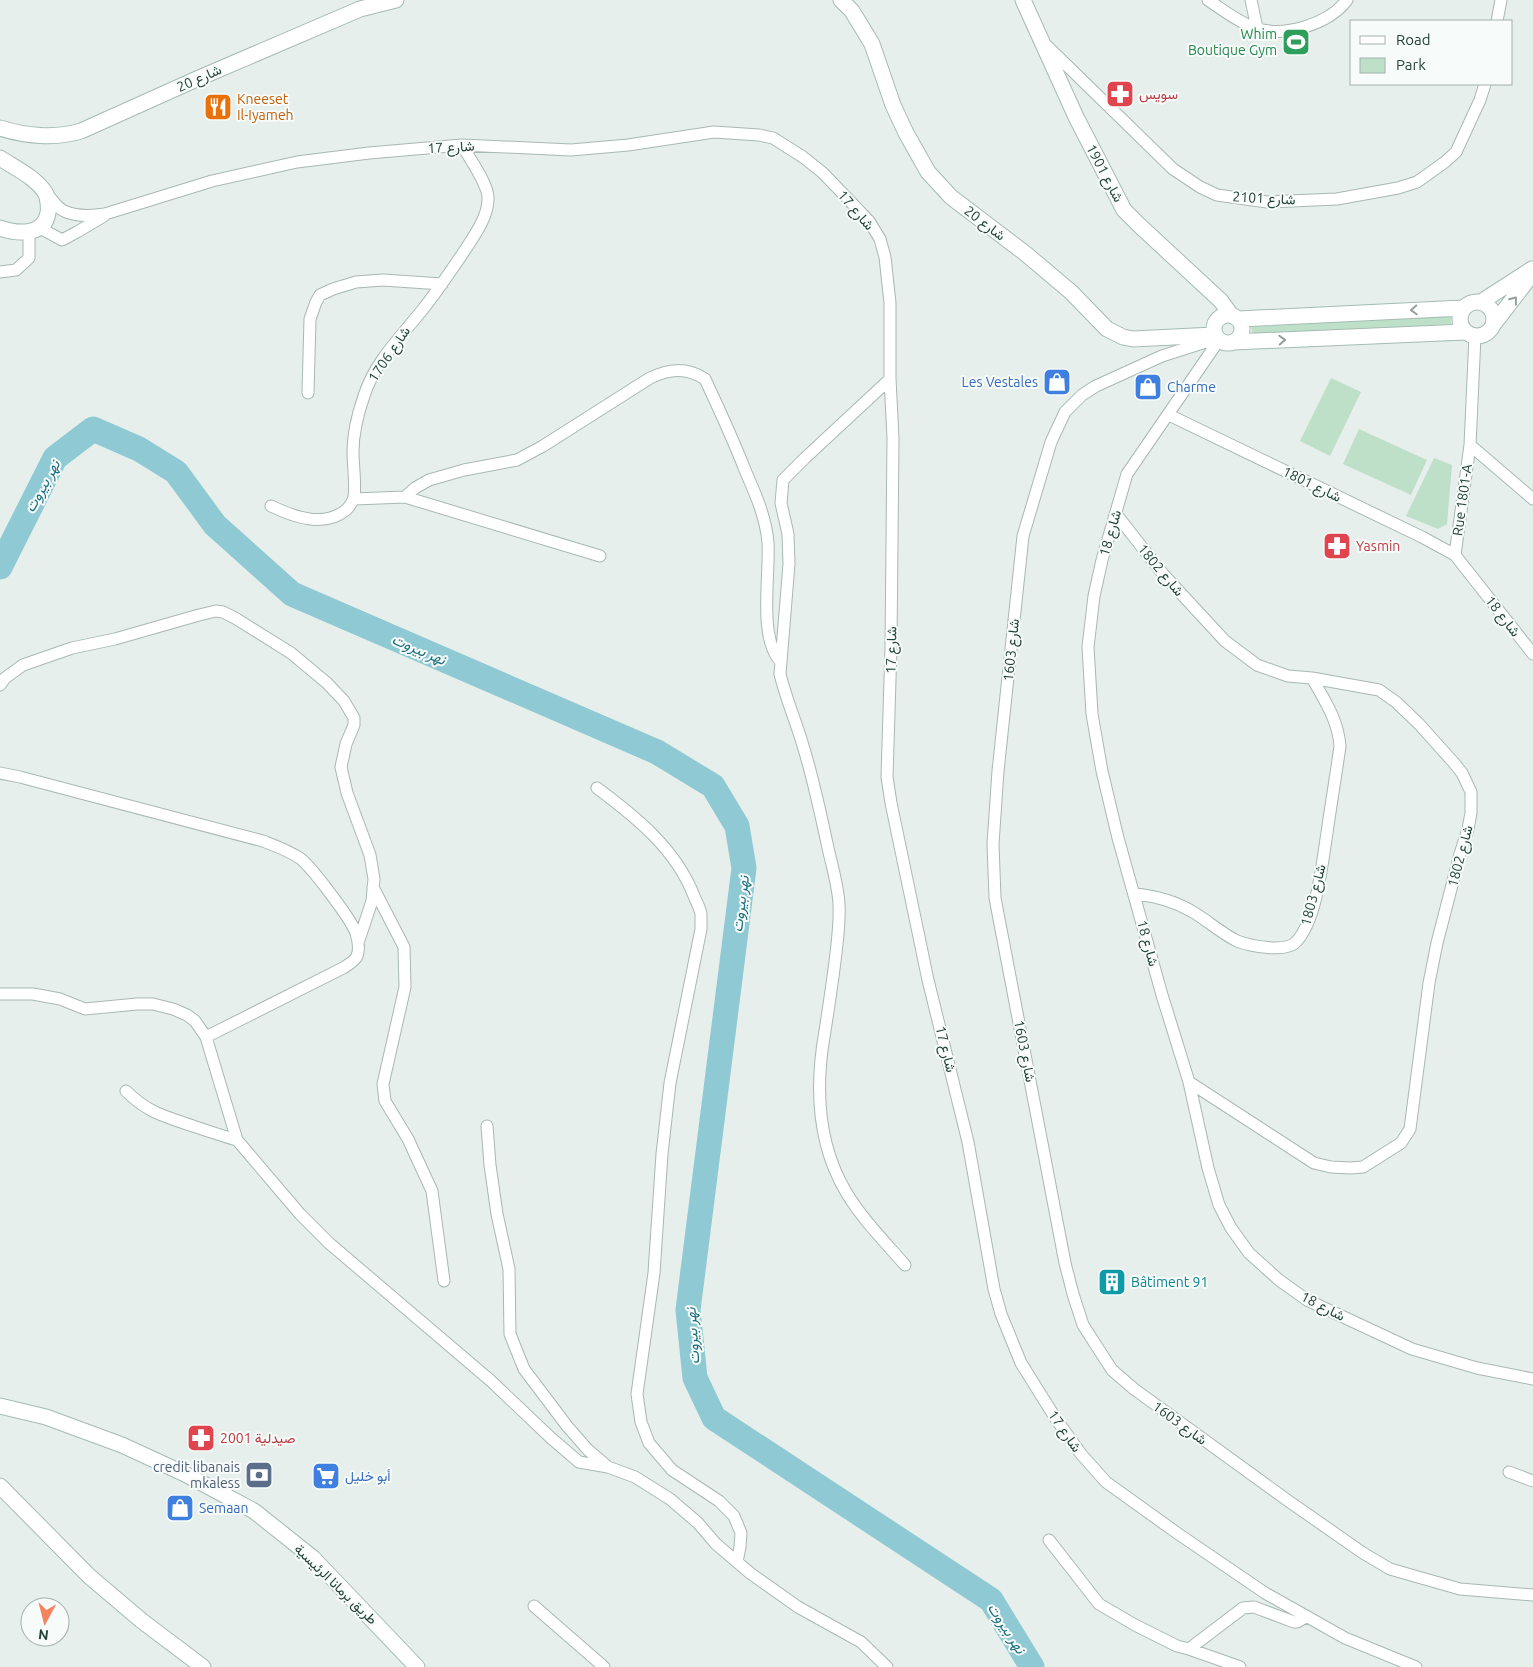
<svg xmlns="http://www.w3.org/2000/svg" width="1533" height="1667" font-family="Ubuntu,Vazirmatn,sans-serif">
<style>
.green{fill:#bfe0c8}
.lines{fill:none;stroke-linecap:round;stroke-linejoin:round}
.river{stroke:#8ec9d4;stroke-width:25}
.street-casing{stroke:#a8b8b2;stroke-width:13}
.secondary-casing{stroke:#a4bbb3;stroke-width:17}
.street{stroke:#fff;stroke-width:11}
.secondary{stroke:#fff;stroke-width:15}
.oneway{stroke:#92a09c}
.labels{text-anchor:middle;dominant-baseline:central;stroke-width:4;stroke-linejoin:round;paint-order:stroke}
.leisure-label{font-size:14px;fill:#27864d;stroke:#f7fbf9;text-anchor:end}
.street-label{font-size:14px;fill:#24423a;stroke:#f7fbf9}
.health-label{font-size:14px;fill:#be3a42;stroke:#f7fbf9;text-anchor:start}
.food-label{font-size:14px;fill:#c56008;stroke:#f7fbf9;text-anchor:start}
.shop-label{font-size:14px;fill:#366cbe;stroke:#f7fbf9;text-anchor:start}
.culture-label{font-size:14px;fill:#0d838f;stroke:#f7fbf9;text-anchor:start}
.service-label{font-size:14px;fill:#4e5e75;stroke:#f7fbf9;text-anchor:end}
.water-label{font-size:15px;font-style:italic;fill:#1c6f80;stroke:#f7fbf9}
</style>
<rect width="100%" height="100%" fill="#e6efeb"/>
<path class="green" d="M 1451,316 L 1451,324 L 1253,335 L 1251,327 Z
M 1331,378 L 1361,392 L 1330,456 L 1300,441 Z
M 1359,429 L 1427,460 L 1411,495 L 1343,464 Z
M 1434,458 L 1452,465 L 1447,524 L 1438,529 L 1406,516 Z"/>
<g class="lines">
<path class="river" d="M 0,567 L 55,458 L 93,429 L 139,449 L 176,472 L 215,525 L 292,594 L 657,752 L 713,786 L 737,826 L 744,868 L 688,1310 L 695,1378 L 714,1418 L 991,1600 L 1032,1667"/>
<defs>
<path id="street" d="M 1208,0 C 1223,10 1238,22 1255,28 C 1284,38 1329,24 1347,0
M 1251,0 L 1257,28
M 1497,21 L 1501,0
M 1047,46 L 1173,169 L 1200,187 L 1217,195 L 1267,202 L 1337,199 L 1398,188 L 1417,182 L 1445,162 L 1456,152 L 1480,100 L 1485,84
M 46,193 C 52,199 57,208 64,211 C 77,217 92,216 105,214 L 212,181 L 297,162 L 369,153 L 462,145 L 571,150 L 628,145 L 714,132 L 759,135 L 773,138 L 803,157 L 823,173 L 869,221 L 880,239 L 885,257 L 890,303 L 890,379 L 893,438 L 891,647 L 887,777 L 891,803 L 928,980 L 968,1142 L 994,1289 L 1001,1314 L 1021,1363 L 1056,1419 L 1081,1454 L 1106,1482 L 1177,1533 L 1265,1593 L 1345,1638 L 1416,1667
M 40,228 L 62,240 L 77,232 L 104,216
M 0,272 L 16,270 L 29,258 L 29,232
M 1215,339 L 1162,356 L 1096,386 L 1082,395 L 1065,412 L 1051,442 L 1023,536 L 998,771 L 993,844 L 995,898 L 1065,1263 L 1073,1294 L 1083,1325 L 1112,1370 L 1134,1389 L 1287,1500 L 1363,1553 L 1390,1569 L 1460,1589 L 1533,1595
M 1219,340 L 1127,474 L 1102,560 L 1094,596 L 1088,647 L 1092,714 L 1102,771 L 1118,838 L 1162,995 L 1189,1082 L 1208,1168 L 1219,1205 L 1231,1228 L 1249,1253 L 1279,1280 L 1307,1300 L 1412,1349 L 1477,1368 L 1533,1379
M 890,379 L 805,458 L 783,480 L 781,503 L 788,534 L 789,564 L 780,674 C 786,699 797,724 804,749 C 814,782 821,815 828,848 C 832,866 838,885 839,904 C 840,920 838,936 836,953 C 833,979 829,1005 825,1031 C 815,1086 817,1143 846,1192 C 862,1219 885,1242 905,1265
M 308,393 L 310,319 L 316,302 L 320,295 L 333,289 L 356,282 L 383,280 L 442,284
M 1169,415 L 1422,537 L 1455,555 L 1533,654
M 1470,445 L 1533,499
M 405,497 L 600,556
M 354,499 L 405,497 L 415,488 L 429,480 L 464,470 L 517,460 L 543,446 L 650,378 C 669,369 686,367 705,379 C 719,409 733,439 745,470 C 755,493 766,517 768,543 C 770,575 758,639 781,662
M 271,506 C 294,517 324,528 346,510 C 349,507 353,501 354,497 C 356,483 353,466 353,452 C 353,433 358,413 364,396 C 375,361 401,337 423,309 C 439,289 453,268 467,247 C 476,233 488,216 488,199 C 489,185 469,158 462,145
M 1116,514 L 1163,574 L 1225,641 L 1257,665 L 1288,676 L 1312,678 L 1379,690 L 1396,702 L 1419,724 L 1454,763 L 1462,773 L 1471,792 L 1471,813 L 1468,829 L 1460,854 L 1437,943 L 1429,983 L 1410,1129 L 1401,1143 L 1363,1167 L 1350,1168 L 1331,1167 L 1314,1163 L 1189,1082
M 1455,555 L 1470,445 L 1475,336
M 0,685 L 5,678 L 23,665 L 72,648 L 115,639 L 199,615 L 216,611 L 223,612 L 235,618 L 291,653 L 327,683 L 344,701 L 354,718 L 354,725 L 346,744 L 341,767 L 347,793 L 370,855 L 374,879 L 372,901 L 358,943
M 0,773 L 20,777 L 263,841 C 276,846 290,851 301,859 C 313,869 351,919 356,933 C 358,940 360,949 357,956 C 355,961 348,965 343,968 L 206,1037
M 597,788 C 636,817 676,849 694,896 C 696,901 700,908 701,914 C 701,919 701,924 701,929 L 670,1083 L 662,1154 L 654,1273 L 637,1394 L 641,1422 L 649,1443 L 672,1470 L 719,1501 L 734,1516 L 741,1533 L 740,1547 L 737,1562
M 373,887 L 404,947 L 405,987 L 383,1084 L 385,1101 L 408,1139 L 432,1191 L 444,1281
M 1135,894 C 1155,896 1175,901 1193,912 C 1208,921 1221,933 1237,941 C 1250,946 1286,953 1296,942 C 1317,920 1322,863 1327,833 C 1331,804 1336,775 1340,746 C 1338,720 1325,701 1312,678
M 0,994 L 33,994 L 60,999 L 85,1009 L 137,1004 L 153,1004 L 173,1009 L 187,1015 L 195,1021 L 206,1037 L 237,1140 L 300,1214 L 329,1243 L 491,1381 L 551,1438 L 579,1462 L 608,1467 L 635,1477 L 670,1499 L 698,1523 L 716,1544 L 750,1573 L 798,1607 L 861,1642 L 887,1667
M 126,1091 C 145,1110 160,1115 184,1123 C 202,1129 219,1135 237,1140
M 487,1126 L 490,1165 L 497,1214 L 509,1269 L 510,1334 L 524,1369 L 567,1426 L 588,1450 L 608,1467
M 1509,1472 L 1533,1481
M 1049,1540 L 1099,1604 L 1135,1625 L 1177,1646 L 1189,1649 L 1240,1667
M 534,1606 L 604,1667
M 1189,1649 L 1243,1608 L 1254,1607 L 1294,1622 L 1297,1622 L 1306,1617"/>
<path id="secondary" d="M 841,0 L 852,11 L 872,44 L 893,105 L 906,133 L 928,172 L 951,197 L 1026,254 L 1071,292 L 1107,329 L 1123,337 L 1133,339 L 1214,335
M 1023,0 L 1076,117 L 1124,210 L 1139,225 L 1221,301 L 1231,315
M 0,128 C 25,136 55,139 81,131 L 199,78 L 360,9 L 396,0
M 0,158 C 15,168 37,178 46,194 C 48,199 49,208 48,213 C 44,236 18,234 0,228
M1460 319a17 17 0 1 1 34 0a17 17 0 1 1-34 0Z
M 1481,302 L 1532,269
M1214 329a14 14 0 1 1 28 0a14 14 0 1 1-28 0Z
M 1239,319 L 1463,308
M 1493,325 L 1533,273
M 1234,342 L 1465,332
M 0,1406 L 46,1417 L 122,1445 L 185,1474 L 254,1511 L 313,1558 L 417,1667
M 0,1486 L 89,1576 L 142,1621 L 203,1667"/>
</defs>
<use href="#street" class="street-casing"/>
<use href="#secondary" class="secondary-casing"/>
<use href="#street" class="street"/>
<use href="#secondary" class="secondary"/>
</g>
<defs><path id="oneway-chevron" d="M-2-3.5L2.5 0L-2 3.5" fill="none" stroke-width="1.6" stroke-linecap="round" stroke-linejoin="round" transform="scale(1.25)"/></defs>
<g class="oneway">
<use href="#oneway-chevron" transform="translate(1514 300) rotate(-52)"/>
<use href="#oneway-chevron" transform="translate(1414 310) rotate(177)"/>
<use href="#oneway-chevron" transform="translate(1282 340) rotate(-3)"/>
</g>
<defs>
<symbol id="stadium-square" viewBox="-11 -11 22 22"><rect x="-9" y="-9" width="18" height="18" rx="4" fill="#2e9e5b" stroke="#f7fbf9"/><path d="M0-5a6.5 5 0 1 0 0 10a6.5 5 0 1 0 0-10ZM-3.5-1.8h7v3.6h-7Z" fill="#fff"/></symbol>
<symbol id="pharmacy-square" viewBox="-11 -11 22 22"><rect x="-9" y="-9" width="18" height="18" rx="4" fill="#e0444e" stroke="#f7fbf9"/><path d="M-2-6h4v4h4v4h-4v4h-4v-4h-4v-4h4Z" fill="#fff"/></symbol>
<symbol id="restaurant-square" viewBox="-11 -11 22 22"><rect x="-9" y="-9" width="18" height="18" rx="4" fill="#e8710a" stroke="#f7fbf9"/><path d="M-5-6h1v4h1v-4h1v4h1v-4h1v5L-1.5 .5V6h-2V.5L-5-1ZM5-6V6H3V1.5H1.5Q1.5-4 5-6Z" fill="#fff"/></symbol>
<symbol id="shop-square" viewBox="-11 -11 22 22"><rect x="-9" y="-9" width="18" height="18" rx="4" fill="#3f7fe0" stroke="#f7fbf9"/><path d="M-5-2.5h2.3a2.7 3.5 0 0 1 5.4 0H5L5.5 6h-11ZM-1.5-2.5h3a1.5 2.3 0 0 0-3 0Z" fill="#fff"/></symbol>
<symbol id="building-square" viewBox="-11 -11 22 22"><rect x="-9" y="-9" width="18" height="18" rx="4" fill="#0f9aa8" stroke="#f7fbf9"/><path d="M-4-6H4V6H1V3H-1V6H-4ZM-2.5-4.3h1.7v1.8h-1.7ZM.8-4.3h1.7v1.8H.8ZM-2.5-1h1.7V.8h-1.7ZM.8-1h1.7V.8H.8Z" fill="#fff"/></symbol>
<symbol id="bank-square" viewBox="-11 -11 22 22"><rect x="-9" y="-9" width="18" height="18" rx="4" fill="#5c6f8a" stroke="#f7fbf9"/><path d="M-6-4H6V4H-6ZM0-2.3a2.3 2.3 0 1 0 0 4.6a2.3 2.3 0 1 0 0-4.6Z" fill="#fff"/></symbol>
<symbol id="supermarket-square" viewBox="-11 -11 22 22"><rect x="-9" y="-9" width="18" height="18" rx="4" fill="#3f7fe0" stroke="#f7fbf9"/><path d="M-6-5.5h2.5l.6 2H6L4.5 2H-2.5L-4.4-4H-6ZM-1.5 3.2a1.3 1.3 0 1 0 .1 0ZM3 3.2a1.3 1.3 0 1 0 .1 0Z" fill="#fff"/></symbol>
</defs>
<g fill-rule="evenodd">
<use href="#stadium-square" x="1280" y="26" width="32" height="32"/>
<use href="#pharmacy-square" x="1104" y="78" width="32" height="32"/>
<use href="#restaurant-square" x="202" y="91" width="32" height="32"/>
<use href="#shop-square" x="1041" y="366" width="32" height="32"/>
<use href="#shop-square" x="1132" y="371" width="32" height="32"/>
<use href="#pharmacy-square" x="1321" y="530" width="32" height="32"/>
<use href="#building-square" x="1096" y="1266" width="32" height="32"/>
<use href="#pharmacy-square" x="185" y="1422" width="32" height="32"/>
<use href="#bank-square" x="243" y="1459" width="32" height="32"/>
<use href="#supermarket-square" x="310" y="1460" width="32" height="32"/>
<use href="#shop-square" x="164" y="1492" width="32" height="32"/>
</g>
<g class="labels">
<g class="leisure-label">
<text x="1277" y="34">Whim<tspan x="1277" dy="16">Boutique Gym</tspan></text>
</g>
<g class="street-label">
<text transform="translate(199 78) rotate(-24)">شارع 20</text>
<text transform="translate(451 147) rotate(-3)">شارع 17</text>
<text transform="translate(1105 173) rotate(62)">شارع 1901</text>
<text transform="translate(1264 198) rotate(3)">شارع 2101</text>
<text transform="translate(856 210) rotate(49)">شارع 17</text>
<text transform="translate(985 223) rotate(37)">شارع 20</text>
<text transform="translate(389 354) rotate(-56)">شارع 1706</text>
<text transform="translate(1312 484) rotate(26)">شارع 1801</text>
<text transform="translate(1462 500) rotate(-82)">Rue 1801-A</text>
<text transform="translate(1110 533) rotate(-74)">شارع 18</text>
<text transform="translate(1161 570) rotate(50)">شارع 1802</text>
<text transform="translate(1503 616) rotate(52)">شارع 18</text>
<text transform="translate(891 650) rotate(-89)">شارع 17</text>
<text transform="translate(1011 650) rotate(-84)">شارع 1603</text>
<text transform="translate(1460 856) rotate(-75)">شارع 1802</text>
<text transform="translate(1313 895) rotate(-75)">شارع 1803</text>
<text transform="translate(1148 943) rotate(75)">شارع 18</text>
<text transform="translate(946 1049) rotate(76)">شارع 17</text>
<text transform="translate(1025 1051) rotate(79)">شارع 1603</text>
<text transform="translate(1323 1306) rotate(27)">شارع 18</text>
<text transform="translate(1180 1423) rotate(36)">شارع 1603</text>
<text transform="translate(1065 1431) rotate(55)">شارع 17</text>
<text transform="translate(336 1584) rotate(44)">طريق برمانا الرئيسية</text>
</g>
<g class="health-label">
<text x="1139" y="94">سويس</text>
<text x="1356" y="546">Yasmin</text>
<text x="220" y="1438">صيدلية 2001</text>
</g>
<g class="food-label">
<text x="237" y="99">Kneeset<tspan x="237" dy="16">Il-Iyameh</tspan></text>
</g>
<g class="shop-label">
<text x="1038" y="382" text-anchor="end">Les Vestales</text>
<text x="1167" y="387">Charme</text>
<text x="345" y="1476">أبو خليل</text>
<text x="199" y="1508">Semaan</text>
</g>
<g class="culture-label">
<text x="1131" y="1282">Bâtiment 91</text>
</g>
<g class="service-label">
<text x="240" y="1467">credit libanais<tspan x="240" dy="16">mkaless</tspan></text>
</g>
<g class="water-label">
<text transform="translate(42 486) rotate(-61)">نهر بيروت</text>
<text transform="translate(419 649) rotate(23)">نهر بيروت</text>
<text transform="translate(740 904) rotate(-83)">نهر بيروت</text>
<text transform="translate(692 1336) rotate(-94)">نهر بيروت</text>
<text transform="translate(1007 1628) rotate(57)">نهر بيروت</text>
</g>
</g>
<rect x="1350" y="20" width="162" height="65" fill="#f7fbf9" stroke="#a3b1ad"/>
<rect x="1360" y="36" width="25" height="8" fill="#ffffff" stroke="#a3b1ad"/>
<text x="1396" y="45" font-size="15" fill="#24423a">Road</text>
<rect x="1360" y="58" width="25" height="15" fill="#bfe0c8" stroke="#a3b1ad"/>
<text x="1396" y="70" font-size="15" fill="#24423a">Park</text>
<g transform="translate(45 1622) rotate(187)"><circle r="24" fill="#f7fbf9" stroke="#a3b1ad"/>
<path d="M0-4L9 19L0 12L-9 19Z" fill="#f4845f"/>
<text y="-8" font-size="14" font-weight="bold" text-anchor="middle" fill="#24423a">N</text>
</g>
</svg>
